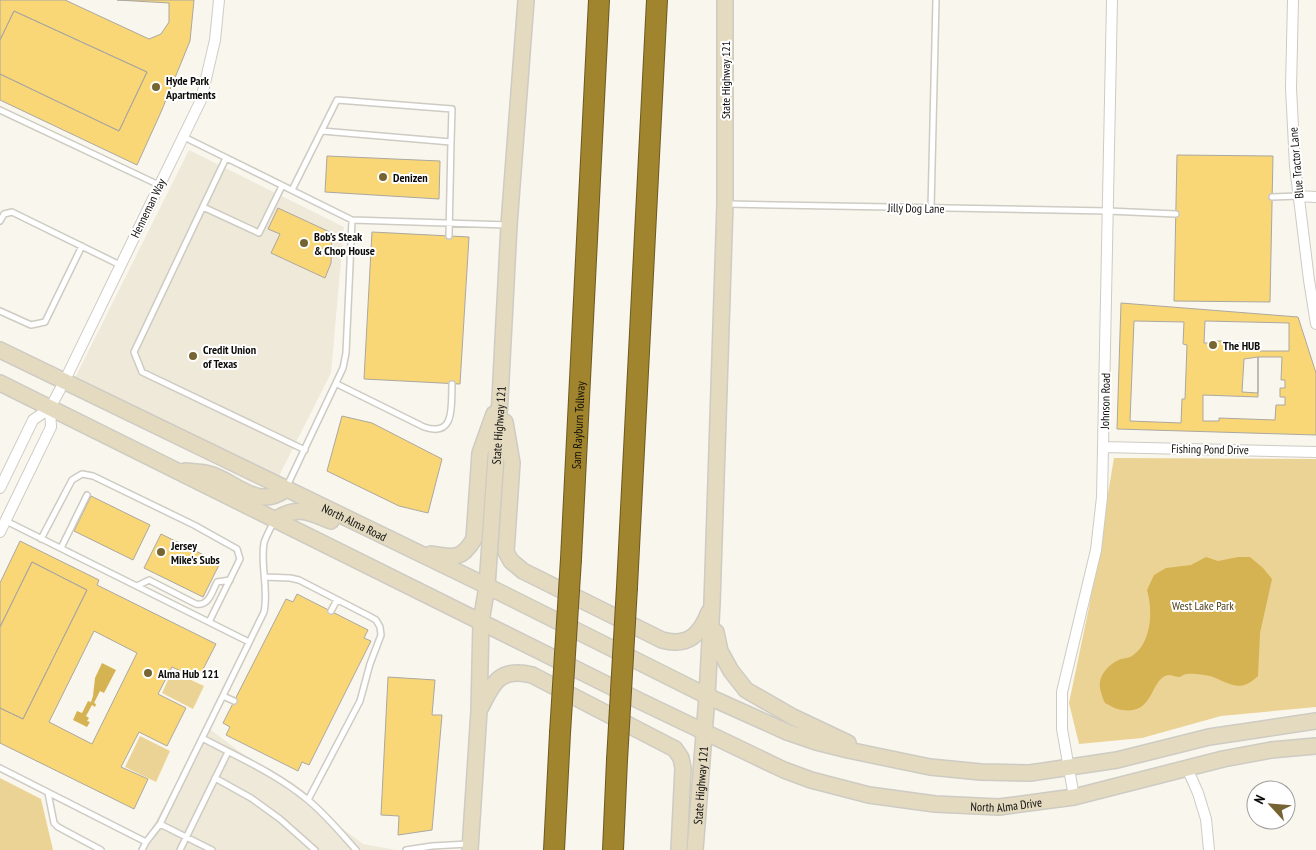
<svg xmlns="http://www.w3.org/2000/svg" width="1316" height="850" font-family="'PT Sans Narrow',sans-serif">
<style>
.built{fill:#efe9da}
.green{fill:#ead394}
.water{fill:#d5b352}
.building{fill:#f9d676;stroke:#aba8a0;fill-rule:evenodd}
.lines{fill:none;stroke-linecap:round;stroke-linejoin:round}
.service-casing{stroke:#cecbc3;stroke-width:8}
.minor-casing{stroke:#cecbc3;stroke-width:12}
.secondary-casing{stroke:#cecbc3;stroke-width:18}
.motorway-casing{stroke:#6d5a21;stroke-width:22}
.service{stroke:#fff;stroke-width:5}
.minor{stroke:#fff;stroke-width:10}
.secondary{stroke:#e3dac0;stroke-width:15}
.motorway{stroke:#a1842e;stroke-width:20}
.motorway-bridge-casing{stroke:#6d5a21;stroke-width:22;stroke-linecap:butt}
.motorway-bridge{stroke:#a1842e;stroke-width:20}
.poi-dot{fill:#766433;stroke:#fff;stroke-width:2}
.labels{text-anchor:middle;dominant-baseline:central;stroke-width:4;stroke-linejoin:round;paint-order:stroke}
.poi-label{font-size:12px;font-weight:bold;fill:#0d0c0a;stroke:#fff;text-anchor:start}
.street-label{font-size:12px;fill:#0d0c0a;stroke:#fff}
.park-label{font-size:12px;fill:#4f4118;stroke:#fff}
</style>
<rect width="100%" height="100%" fill="#f9f6ed"/>
<path class="built" d="M 189,150 L 344,227 L 331,373 L 279,476 L 75,378 Z
M 207,727 L 363,844 L 396,850 L 140,850 Z"/>
<path class="green" d="M 1114,458 L 1316,459 L 1316,707 L 1221,716 L 1142,738 L 1079,744 L 1069,703 L 1089,607 Z
M 172,671 L 204,686 L 193,709 L 162,693 Z
M 140,736 L 170,751 L 156,782 L 125,767 Z
M 0,778 L 41,799 L 53,850 L 0,850 Z"/>
<path class="water" d="M 1206,557 L 1218,561 L 1238,557 L 1250,557 L 1263,568 L 1272,579 L 1260,633 L 1258,676 C 1240,694 1230,683 1210,676 C 1204,675 1193,673 1187,674 C 1184,674 1182,676 1180,677 C 1176,677 1172,675 1168,675 C 1150,679 1154,715 1123,710 C 1117,710 1111,706 1105,703 C 1103,699 1101,693 1100,688 C 1098,675 1110,663 1121,659 C 1125,658 1129,658 1132,656 C 1152,643 1153,610 1147,590 L 1154,575 L 1166,568 L 1191,565 Z
M 102,663 L 116,670 L 104,693 L 100,691 L 94,703 L 96,704 L 95,707 L 92,705 L 86,716 L 89,718 L 87,721 L 90,722 L 87,727 L 73,720 L 77,711 L 82,713 L 88,701 L 91,702 L 93,696 L 95,678 Z"/>
<path class="building" d="M 0,0 L 65,0 L 149,39 L 161,34 L 169,22 L 169,3 L 117,0 L 194,0 L 190,41 L 161,112 L 137,165 L 0,100 L 0,74 L 119,131 L 147,72 L 14,11 L 0,40 Z
M 14,11 L 147,72 L 119,131 L 0,74 L 0,40 Z
M 1177,155 L 1273,156 L 1270,302 L 1174,301 Z
M 327,156 L 440,161 L 439,199 L 325,192 Z
M 278,208 L 332,233 L 331,263 L 325,278 L 271,253 L 280,234 L 268,229 Z
M 372,232 L 469,237 L 460,384 L 364,379 Z
M 1121,303 L 1298,317 L 1316,373 L 1316,435 L 1117,429 Z
M 1134,321 L 1184,322 L 1183,344 L 1187,345 L 1185,399 L 1182,399 L 1181,423 L 1130,421 Z
M 1205,321 L 1289,323 L 1289,351 L 1260,351 L 1260,348 L 1254,348 L 1254,342 L 1240,344 L 1240,343 L 1229,343 L 1229,341 L 1216,341 L 1216,343 L 1204,343 Z
M 1258,357 L 1282,357 L 1281,380 L 1285,380 L 1285,388 L 1280,388 L 1280,397 L 1285,397 L 1285,405 L 1276,405 L 1275,420 L 1219,418 L 1219,421 L 1203,421 L 1203,395 L 1258,397 Z
M 1258,357 L 1258,393 L 1242,392 L 1244,359 Z
M 342,416 L 372,423 L 442,459 L 428,513 L 399,506 L 327,471 Z
M 91,496 L 150,525 L 133,560 L 74,531 Z
M 161,534 L 220,563 L 203,597 L 144,568 Z
M 20,541 L 99,580 L 97,585 L 216,644 L 198,679 L 172,667 L 158,694 L 186,708 L 167,746 L 139,732 L 121,767 L 148,779 L 134,809 L 0,743 L 0,708 L 23,719 L 87,590 L 32,562 L 0,627 L 0,583 ZM 94,631 L 137,653 L 92,744 L 49,722 Z
M 32,562 L 87,590 L 23,719 L 0,708 L 0,627 Z
M 297,594 L 368,630 L 364,638 L 371,641 L 309,765 L 302,762 L 298,771 L 226,735 L 230,727 L 223,723 L 286,599 L 293,602 Z
M 388,677 L 435,680 L 432,715 L 442,715 L 432,830 L 398,835 L 399,816 L 381,815 Z"/>
<g class="lines">
<defs>
<path id="service" d="M 0,110 L 159,185
M 322,131 L 451,142 L 449,236
M 184,137 L 352,220 L 508,225
M 226,158 L 134,352 L 142,372 L 305,450
M 292,190 L 337,100 L 452,109 L 451,142
M 1272,197 L 1298,196
M 728,204 L 1108,211 L 1176,214
M 203,207 L 259,233 L 282,186
M 931,208 L 936,0
M 0,221 L 4,214 L 12,212 L 120,265
M 0,311 L 31,325 L 45,322 L 82,246
M 337,384 L 424,427 C 456,438 451,405 452,384
M 287,486 L 343,368 L 346,353 L 352,220
M 6,521 L 249,642
M 41,539 L 72,480 L 82,474 L 93,476 L 194,525 L 237,549 L 240,559 L 209,622
M 61,548 L 87,495
M 265,577 L 290,578 L 299,580 L 369,616 L 376,620 L 380,627 L 381,635 L 370,664 L 360,701 L 308,800
M 137,586 L 149,580 L 196,604 C 209,606 212,592 217,582 L 230,580
M 331,611 L 337,600
M 223,696 L 234,701
M 202,738 C 238,757 277,774 308,800 C 326,815 341,833 356,850
M 0,768 L 146,842 L 160,824 L 264,612 C 269,589 260,566 264,543 C 266,536 271,528 274,521
M 215,778 L 251,798 L 280,819 L 315,850
M 48,793 L 54,823 L 58,827 L 101,850
M 160,824 L 212,850
M 142,850 L 146,842
M 180,850 L 228,752
M 406,850 L 432,846 L 468,844"/>
<path id="minor" d="M 1293,0 L 1291,88 L 1295,166 L 1309,280 L 1316,324
M 1298,196 L 1316,197
M 1104,447 L 1316,452
M 0,488 L 33,420 L 50,408 L 64,382 L 201,100 L 215,40 L 219,0
M 0,532 L 51,427 L 50,408
M 1187,768 L 1198,793 L 1206,819 L 1209,850
M 1074,797 L 1062,729 L 1062,692 L 1096,550 L 1102,497 L 1112,0"/>
<g id="secondary">
<path id="s1" d="M 0,350 L 487,586 L 707,696 L 787,732 L 816,742 L 848,750 L 930,767 L 981,772 L 1030,773 L 1117,760 L 1209,737 L 1316,721"/>
<path id="s2" d="M 0,383 L 640,701 L 784,770 L 811,780 L 869,795 L 935,804 L 999,807 L 1074,797 L 1223,759 L 1271,750 L 1316,746"/>
<path d="M 505,422 L 512,463 L 506,552 L 511,561 L 523,571 L 662,640 C 688,647 700,635 709,612"/>
<path d="M 185,471 C 193,472 202,472 209,474 C 237,482 257,511 286,489"/>
<path d="M 275,520 C 297,505 309,512 331,521"/>
<path d="M 431,554 C 453,558 462,560 474,539 L 480,453 L 494,414"/>
<path d="M 716,632 L 720,651 L 731,671 L 746,690 L 793,717 L 848,743"/>
<path d="M 481,707 C 493,682 501,667 532,675 L 675,749 L 681,758 L 683,768 L 679,850"/>
<path id="s3" d="M 470,850 L 479,711 L 481,622 L 487,586 L 500,399 L 509,225 L 526,0"/>
<path id="s4" d="M 695,850 L 707,696 L 712,603 L 725,204 L 725,0"/>
</g>
<g id="motorway">
<path id="s5" d="M 571,559 L 599,0"/>
<path d="M 627,587 L 657,0"/>
<path d="M 554,850 L 560,733"/>
<path d="M 613,850 L 617,760"/>
</g>
</defs>
<use href="#service" class="service-casing"/>
<use href="#minor" class="minor-casing"/>
<use href="#secondary" class="secondary-casing"/>
<use href="#motorway" class="motorway-casing"/>
<use href="#service" class="service"/>
<use href="#minor" class="minor"/>
<use href="#secondary" class="secondary"/>
<use href="#motorway" class="motorway"/>
<defs>
<path id="motorway-bridge" d="M 560,733 L 571,559
M 617,760 L 627,587"/>
</defs>
<use href="#motorway-bridge" class="motorway-bridge-casing"/>
<use href="#motorway-bridge" class="motorway-bridge"/>
</g>
<g class="poi-dot">
<circle cx="156" cy="87" r="5"/>
<circle cx="383" cy="177" r="5"/>
<circle cx="304" cy="243" r="5"/>
<circle cx="1213" cy="345" r="5"/>
<circle cx="193" cy="356" r="5"/>
<circle cx="161" cy="552" r="5"/>
<circle cx="148" cy="673" r="5"/>
</g>
<g class="labels">
<g class="poi-label">
<text x="166" y="80">Hyde Park<tspan x="166" dy="14">Apartments</tspan></text>
<text x="393" y="177">Denizen</text>
<text x="314" y="236">Bob's Steak<tspan x="314" dy="14">&amp; Chop House</tspan></text>
<text x="1223" y="345">The HUB</text>
<text x="203" y="349">Credit Union<tspan x="203" dy="14">of Texas</tspan></text>
<text x="171" y="545">Jersey<tspan x="171" dy="14">Mike's Subs</tspan></text>
<text x="158" y="673">Alma Hub 121</text>
</g>
<g class="street-label">
<text transform="translate(725 80) rotate(-90)">State Highway 121</text>
<text transform="translate(1296 163) rotate(-95)">Blue Tractor Lane</text>
<text transform="translate(148 208) rotate(-64)">Henneman Way</text>
<text transform="translate(916 208) rotate(1)">Jilly Dog Lane</text>
<text transform="translate(1105 401) rotate(-89)">Johnson Road</text>
<text stroke="none"><textPath href="#s3" startOffset="426">State Highway 121</textPath></text>
<text stroke="none"><textPath href="#s5" startOffset="134">Sam Rayburn Tollway</textPath></text>
<text transform="translate(1210 449) rotate(1)">Fishing Pond Drive</text>
<text stroke="none"><textPath href="#s1" startOffset="394">North Alma Road</textPath></text>
<text stroke="none"><textPath href="#s4" startOffset="65">State Highway 121</textPath></text>
<text stroke="none"><textPath href="#s2" startOffset="1101">North Alma Drive</textPath></text>
</g>
<g class="park-label">
<text x="1203" y="605">West Lake Park</text>
</g>
</g>
<g transform="translate(1271 805) rotate(296)"><circle r="24" fill="#ffffff" stroke="#9e9e9d"/>
<path d="M0-4L9 19L0 12L-9 19Z" fill="#766433"/>
<text y="-8" font-size="14" font-weight="bold" text-anchor="middle" fill="#0d0c0a">N</text>
</g>
</svg>
